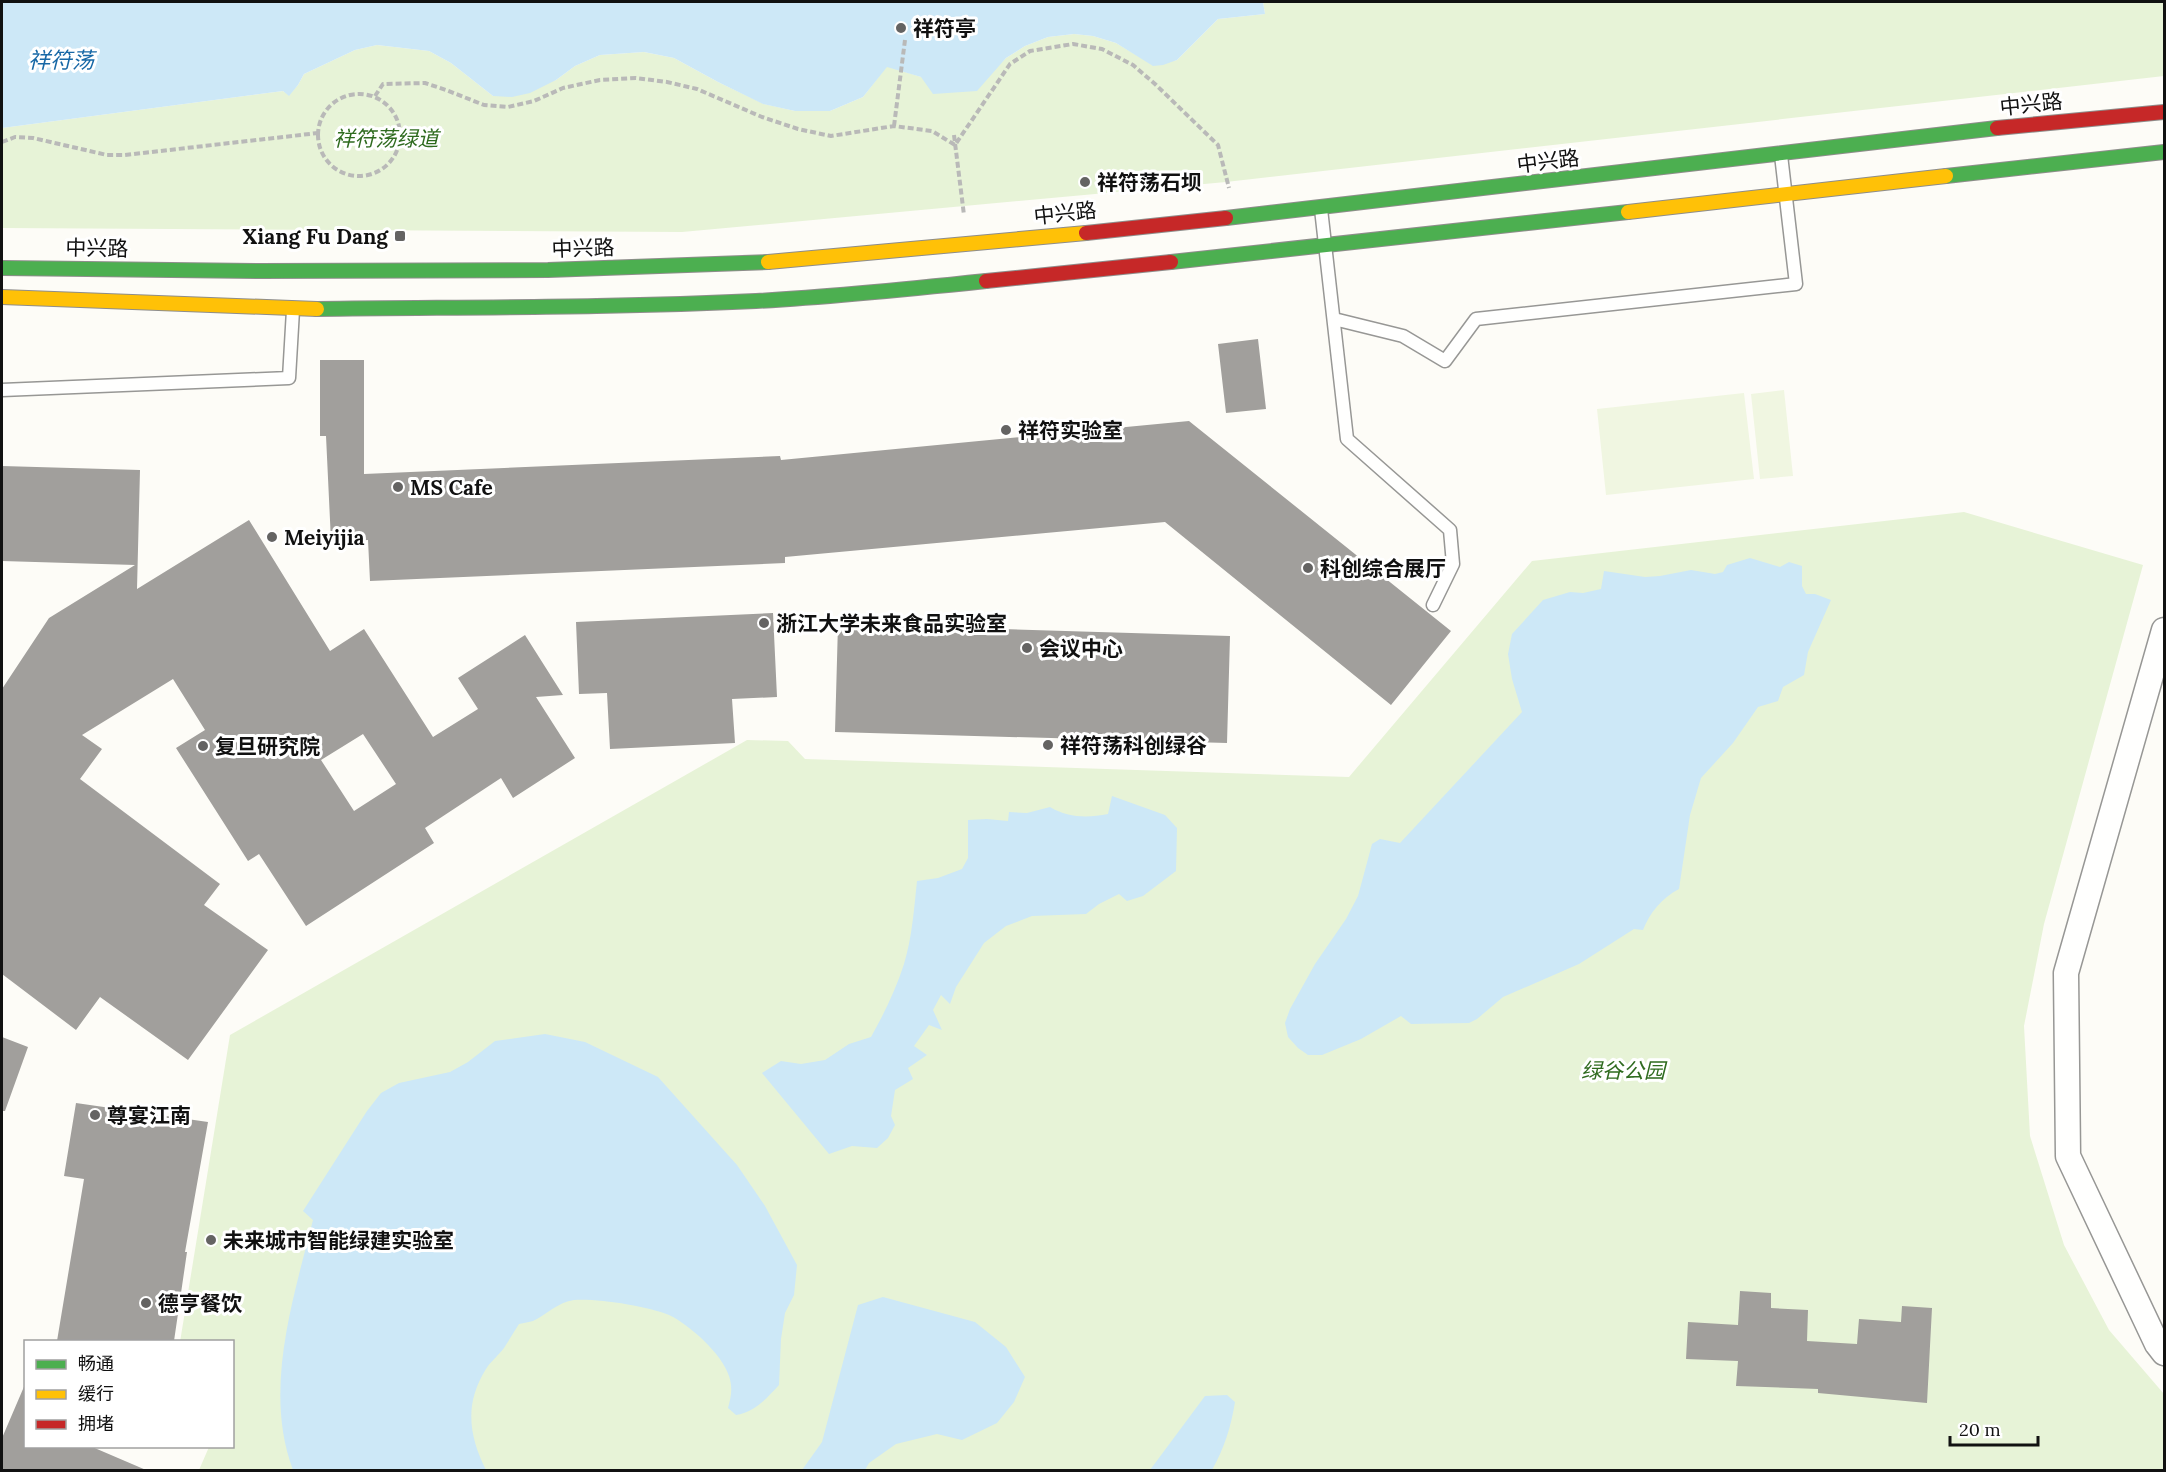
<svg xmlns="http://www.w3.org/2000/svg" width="2166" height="1472" font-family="Lora,'Noto Sans SC',serif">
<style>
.green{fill:#e7f3d7}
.pitch{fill:#f0f6e1}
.water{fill:#cde8f7}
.building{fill:#a19f9c;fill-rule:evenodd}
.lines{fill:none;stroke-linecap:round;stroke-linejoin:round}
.lane-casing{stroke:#979795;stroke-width:15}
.street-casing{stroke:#979795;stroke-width:27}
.fast-casing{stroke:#8e8d8b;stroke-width:16}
.slow-casing{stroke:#8e8d8b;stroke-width:16}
.jam-casing{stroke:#8e8d8b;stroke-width:16}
.path{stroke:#b9b9b8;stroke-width:4;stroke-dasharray:6 3;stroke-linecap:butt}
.lane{stroke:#fffffe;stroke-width:12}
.street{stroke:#fffffe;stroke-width:24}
.fast{stroke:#4caf50;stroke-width:14}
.slow{stroke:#ffc107;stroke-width:14}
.jam{stroke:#c62828;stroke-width:14}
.poi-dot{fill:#646362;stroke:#fff;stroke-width:2}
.labels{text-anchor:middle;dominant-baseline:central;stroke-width:6;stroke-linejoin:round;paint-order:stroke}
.poi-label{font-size:21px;font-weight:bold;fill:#111;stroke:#fff;text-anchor:start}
.street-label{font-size:21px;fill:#111;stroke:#fff}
.park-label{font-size:21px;font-style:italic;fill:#2f6b1f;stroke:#fff}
.water-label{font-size:22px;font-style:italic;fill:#1768a6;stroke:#fff}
</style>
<rect width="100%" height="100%" fill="#fdfcf7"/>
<path class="green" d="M 1263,2 L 2164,2 L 2164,76 L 1226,182 L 682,232 L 2,228 L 2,128 L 283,91 L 289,95 L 298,85 L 304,74 L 355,50 L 377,45 L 429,51 L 451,63 L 493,96 L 556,80 L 575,66 L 600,55 L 644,52 L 674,58 L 718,82 L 764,104 L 795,111 L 830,111 L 863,97 L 887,66 L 921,77 L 995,69 L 1006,58 L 1025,46 L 1048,37 L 1074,34 L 1093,36 L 1116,43 L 1153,65 L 1177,60 L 1218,19 L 1265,14 Z
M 1964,512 L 2143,565 L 2044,924 L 2024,1026 L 2030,1136 L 2064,1245 L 2109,1330 L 2164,1394 L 2164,1470 L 199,1470 L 209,1447 L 232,1446 L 232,1342 L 180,1342 L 230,1035 L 747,740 L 788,741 L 805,759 L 1349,777 L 1532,561 Z"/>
<path class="pitch" d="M 1784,390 L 1793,476 L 1760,479 L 1751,394 Z
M 1744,393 L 1754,479 L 1606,495 L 1597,409 Z"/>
<path class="water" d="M 2,2 L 1263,2 L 1265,14 L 1218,19 L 1177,60 L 1163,65 L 1153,66 L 1116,43 L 1093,36 L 1074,34 L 1048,37 L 1025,46 L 1006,58 L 977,91 L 933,94 L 921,77 L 887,67 L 863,97 L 830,111 L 795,111 L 763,104 L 718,82 L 674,58 L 644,52 L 600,55 L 575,66 L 556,80 L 530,93 L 512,97 L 493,96 L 451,63 L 429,51 L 377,45 L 355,50 L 304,74 L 298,85 L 289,96 L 283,91 L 2,128 Z
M 1750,558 L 1780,567 L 1789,562 L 1802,566 L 1802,586 L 1806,594 L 1815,594 L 1831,600 L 1808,652 L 1804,675 L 1783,687 L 1778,701 L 1758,707 L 1733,743 L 1701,778 L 1690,815 L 1679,889 C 1662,898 1650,912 1643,930 L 1634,929 L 1579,964 L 1503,997 L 1477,1019 L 1469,1023 L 1411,1024 L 1401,1016 L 1361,1039 L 1322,1055 L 1308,1055 L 1298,1048 L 1288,1037 L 1285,1023 L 1290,1009 L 1315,964 L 1346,919 L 1358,896 L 1372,844 L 1380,839 L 1400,843 L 1522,712 L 1512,679 L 1508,654 L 1512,634 L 1543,600 L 1570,592 L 1583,593 L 1601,589 L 1604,571 L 1645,577 L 1660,576 L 1691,570 L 1715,574 L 1723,572 L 1727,565 Z
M 1112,796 L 1165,815 L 1177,828 L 1176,871 L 1143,896 L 1127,901 L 1119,894 L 1099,904 L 1086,914 L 1032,916 L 1006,926 L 984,943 L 956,987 L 950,1004 L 941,995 L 933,1010 L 942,1030 L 929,1025 L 914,1046 L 927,1055 L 908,1068 L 913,1079 L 895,1090 L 891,1116 L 895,1125 L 888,1138 L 877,1148 L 852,1146 L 829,1154 L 762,1073 L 781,1061 L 801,1064 L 825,1060 L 849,1044 L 871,1037 C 884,1014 896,989 904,964 C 912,938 914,909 917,881 L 938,878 L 962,869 L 968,858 L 968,820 L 987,819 L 1008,821 L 1009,812 L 1027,813 L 1050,807 C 1068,818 1088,818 1108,814 Z
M 545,1034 L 585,1042 L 658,1077 L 737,1165 L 765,1206 L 797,1265 L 794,1295 L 785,1313 L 781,1339 L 779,1385 C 767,1398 755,1412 736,1415 L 728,1408 C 731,1397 733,1388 729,1376 C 722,1354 690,1325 669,1315 C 648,1306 596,1298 574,1300 C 558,1302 546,1315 533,1321 C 529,1322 524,1323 519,1324 C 514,1332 509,1340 504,1348 C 499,1355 491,1361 486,1369 C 464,1404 469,1436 486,1470 L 293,1470 C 263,1390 293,1300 313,1220 L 303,1211 L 367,1111 L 381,1093 L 399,1083 L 450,1072 L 468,1062 L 495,1041 Z
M 883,1297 L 975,1322 L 1006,1347 L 1025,1377 L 1014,1402 L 997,1423 L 962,1440 L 937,1434 L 896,1444 L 869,1463 L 865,1470 L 802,1470 L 822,1442 L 858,1305 Z
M 1227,1395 L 1235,1402 C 1231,1427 1224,1449 1212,1470 L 1150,1470 L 1205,1396 Z"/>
<path class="building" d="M 1258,339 L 1266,409 L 1226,413 L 1218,344 Z
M 320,360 L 364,360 L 364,474 L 780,456 L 781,460 L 1189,421 L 1451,631 L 1391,705 L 1165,522 L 785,557 L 785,563 L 370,581 L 368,540 L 331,541 L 326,436 L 320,436 Z
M 2,466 L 140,470 L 137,589 L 249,520 L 330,651 L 364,629 L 433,737 L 478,709 L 458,678 L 525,635 L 563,695 L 536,697 L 575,758 L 513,798 L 501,778 L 425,828 L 434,843 L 306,926 L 259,854 L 248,861 L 176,748 L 205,730 L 173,679 L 82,735 L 102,749 L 80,779 L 220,884 L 204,905 L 268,950 L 188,1060 L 100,997 L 76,1030 L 2,974 L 2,689 L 49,618 L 135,565 L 2,561 ZM 363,734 L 396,784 L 354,811 L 321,760 Z
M 773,613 L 777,697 L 732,699 L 735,743 L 610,749 L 607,693 L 579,694 L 576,622 Z
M 838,624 L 1230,636 L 1227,743 L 835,732 Z
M 2,1037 L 28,1047 L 5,1111 L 2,1111 Z
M 76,1103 L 208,1122 L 185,1252 L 187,1252 L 174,1341 L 57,1341 L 84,1179 L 64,1176 Z
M 1740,1291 L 1771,1293 L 1771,1308 L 1808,1310 L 1807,1341 L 1857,1344 L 1859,1319 L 1901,1322 L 1902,1306 L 1932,1308 L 1927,1403 L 1818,1393 L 1818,1389 L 1736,1386 L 1738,1361 L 1686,1359 L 1688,1322 L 1738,1325 Z
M 26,1382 L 26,1446 L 90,1446 L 146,1470 L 2,1470 L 2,1438 Z"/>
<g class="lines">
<defs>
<path id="lane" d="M 1321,209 L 1347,439 L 1450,530 L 1453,564 L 1433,605
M 1334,319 L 1403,336 L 1445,361 L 1476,319 L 1796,284 L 1781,155
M 2,390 L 289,378 L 293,310"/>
<path id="street" d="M 2164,630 L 2066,973 L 2068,1156 L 2157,1344 L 2164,1353"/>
<path id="fast" d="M 1946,176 L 2164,152
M 1226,218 L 1997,128
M 1171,262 L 1628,212
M 2,268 L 259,271 L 548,270 L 768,262
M 317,309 C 463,307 610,308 756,301 C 833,297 910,289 986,281"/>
<path id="slow" d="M 1628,212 L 1946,176
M 768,262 L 1086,233
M 2,297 L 317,309"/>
<path id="jam" d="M 1997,128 L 2164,112
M 1086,233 L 1226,218
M 986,281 L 1171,262"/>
</defs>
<use href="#lane" class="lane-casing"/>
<use href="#street" class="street-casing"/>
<use href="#fast" class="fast-casing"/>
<use href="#slow" class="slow-casing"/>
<use href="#jam" class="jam-casing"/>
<path class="path" d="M318 135a41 41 0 1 1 82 0a41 41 0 1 1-82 0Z
M 375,96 L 383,84 L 425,83 L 446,90 L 484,105 L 508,107 L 534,101 L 563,88 L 600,80 L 636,78 L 667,82 L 697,89 L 762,117 L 798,129 L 831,136 L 894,126 L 932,131 L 955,145 L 1010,64 L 1030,51 L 1073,44 L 1102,49 L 1133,65 L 1155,84 L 1218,145 L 1229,188
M 894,126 L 905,40
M 954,135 L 964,215
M 2,142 L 15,137 L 33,138 L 107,155 L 125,155 L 318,133"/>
<use href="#lane" class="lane"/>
<use href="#street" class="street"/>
<use href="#fast" class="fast"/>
<use href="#slow" class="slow"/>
<use href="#jam" class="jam"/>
</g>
<g class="poi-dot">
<circle cx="901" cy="28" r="6"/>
<circle cx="1085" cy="182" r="6"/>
<rect x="394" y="230" width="12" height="12" rx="3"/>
<circle cx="1006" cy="430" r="6"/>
<circle cx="398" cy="487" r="6"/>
<circle cx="272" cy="537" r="6"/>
<circle cx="1308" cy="568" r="6"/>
<circle cx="764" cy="623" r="6"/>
<circle cx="1027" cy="648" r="6"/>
<circle cx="1048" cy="745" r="6"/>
<circle cx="203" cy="746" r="6"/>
<circle cx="95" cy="1115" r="6"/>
<circle cx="211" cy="1240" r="6"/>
<circle cx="146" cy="1303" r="6"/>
</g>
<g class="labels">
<g class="poi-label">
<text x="913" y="28">祥符亭</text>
<text x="1097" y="182">祥符荡石坝</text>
<text x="388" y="236" text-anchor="end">Xiang Fu Dang</text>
<text x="1018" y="430">祥符实验室</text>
<text x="410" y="487">MS Cafe</text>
<text x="284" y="537">Meiyijia</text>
<text x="1320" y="568">科创综合展厅</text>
<text x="776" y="623">浙江大学未来食品实验室</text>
<text x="1039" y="648">会议中心</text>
<text x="1060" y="745">祥符荡科创绿谷</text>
<text x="215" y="746">复旦研究院</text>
<text x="107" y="1115">尊宴江南</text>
<text x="223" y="1240">未来城市智能绿建实验室</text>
<text x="158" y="1303">德亨餐饮</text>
</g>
<g class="street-label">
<text transform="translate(2031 104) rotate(-6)">中兴路</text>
<text transform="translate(1548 161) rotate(-7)">中兴路</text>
<text transform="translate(1065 213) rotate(-6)">中兴路</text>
<text transform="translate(97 248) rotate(1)">中兴路</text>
<text transform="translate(583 248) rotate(-2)">中兴路</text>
</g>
<g class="park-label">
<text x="386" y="138">祥符荡绿道</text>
<text x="1623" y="1070">绿谷公园</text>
</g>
<g class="water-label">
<text x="61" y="60">祥符荡</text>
</g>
</g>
<rect width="2166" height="1472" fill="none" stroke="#111111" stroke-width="6"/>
<rect x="24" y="1340" width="210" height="108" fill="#ffffff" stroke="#a0a0a0" stroke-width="1.5"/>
<rect x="36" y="1360" width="30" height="9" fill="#4caf50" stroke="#a0a0a0" stroke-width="1.5"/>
<text x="78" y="1370" font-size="18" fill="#111111">畅通</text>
<rect x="36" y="1390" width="30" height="9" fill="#ffc107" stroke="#a0a0a0" stroke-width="1.5"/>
<text x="78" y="1400" font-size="18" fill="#111111">缓行</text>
<rect x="36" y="1420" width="30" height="9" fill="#c62828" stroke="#a0a0a0" stroke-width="1.5"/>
<text x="78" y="1430" font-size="18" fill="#111111">拥堵</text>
<path d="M1950 1436v9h88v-9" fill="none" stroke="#111111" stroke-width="3"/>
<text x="1959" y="1436" font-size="18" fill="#111111" stroke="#ffffff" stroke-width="4.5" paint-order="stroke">20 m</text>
</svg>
